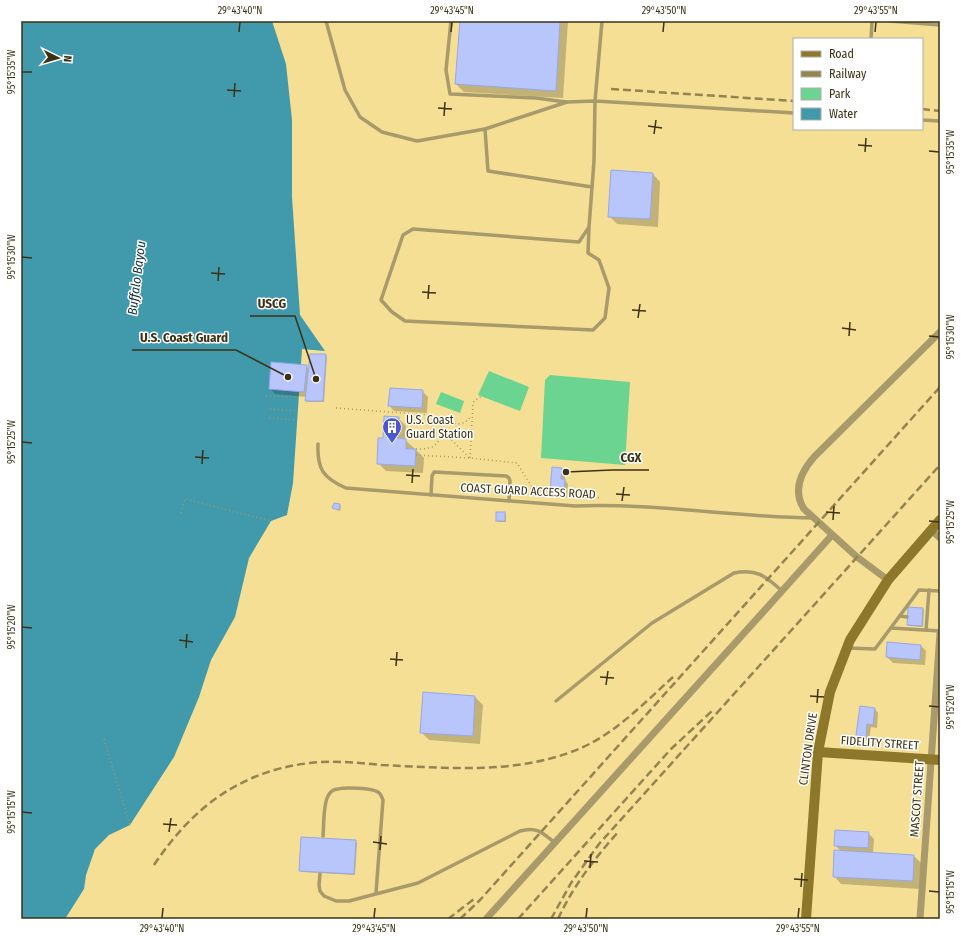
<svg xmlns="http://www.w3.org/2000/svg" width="961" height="940" font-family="'Fira Sans Condensed',sans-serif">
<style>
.green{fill:#6bd491}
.water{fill:#4199ac}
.shadow{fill:#0003}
.building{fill:#b8c6fc;stroke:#98a7e9}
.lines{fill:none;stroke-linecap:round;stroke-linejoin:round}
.path{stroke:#a7975f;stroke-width:1.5;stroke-dasharray:1 3;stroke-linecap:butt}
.service{stroke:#a89a6b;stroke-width:3.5}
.minor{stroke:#a89a6b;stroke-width:7}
.secondary{stroke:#8d772a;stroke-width:10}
.rail{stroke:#938451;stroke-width:2.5;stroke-dasharray:8 4;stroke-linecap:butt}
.ticks{fill:none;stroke:#3b3214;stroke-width:1.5}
.labels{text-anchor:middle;stroke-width:3;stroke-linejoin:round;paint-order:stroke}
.poi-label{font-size:12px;fill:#3b3214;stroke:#fff;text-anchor:start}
.street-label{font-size:12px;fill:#3b3214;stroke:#fff}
.water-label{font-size:13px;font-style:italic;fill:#142f35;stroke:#fff}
.leader{fill:none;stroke:#3b3214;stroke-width:1.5}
.callout-dot{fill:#3b3214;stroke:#fff;stroke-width:1.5}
.callout-label{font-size:13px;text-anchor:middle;font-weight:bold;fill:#3b3214;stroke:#fff;stroke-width:3;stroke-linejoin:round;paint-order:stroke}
.neatline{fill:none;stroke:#3b3214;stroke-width:1.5}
.ticks-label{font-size:10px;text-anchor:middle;fill:#3b3214}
</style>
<rect width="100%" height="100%" fill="#f4df94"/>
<!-- green -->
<g class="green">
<path d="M489,371L529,387L520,411L478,395Z"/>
<path d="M550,375L630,382L625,465L541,458L545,380Z"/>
<path d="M441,392L464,401L460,413L436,404Z"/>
</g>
<!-- water -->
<path class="water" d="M21,21H272L286,64L292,120V197L300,315L325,351L302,349L293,483L287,515L271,521L249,558L235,617L211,660L199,697L174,757L130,825L109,835L95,849L86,875L84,889L65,919H21Z"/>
<!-- shadow -->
<g class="shadow">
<path d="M461,21H568L563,98L464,92L456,84Z"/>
<path d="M653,174L660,182L658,227L617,224L609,216Z"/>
<path d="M326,355L327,357L324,402H308L306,400L307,397L275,394L270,388L306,366L309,369Z"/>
<path d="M422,391L428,397L427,413L394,411L389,405Z"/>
<path d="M398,418L406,426L405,440L414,448V450H416L424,458L423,473L386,471L378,463L384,440Z"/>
<path d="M562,468L565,472V480L568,484L567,496L554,495L551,491Z"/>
<path d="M340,505L341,507L340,511L333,508Z"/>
<path d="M505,513L506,515V522H498L497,520Z"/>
<path d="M923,609L924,610L923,627L909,626L908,625Z"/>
<path d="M920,645L926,651L925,665L893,663L887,657Z"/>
<path d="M475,697L483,705L480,744L429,740L421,732Z"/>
<path d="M875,709L878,713L877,728L871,727L869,740L861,739L857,735Z"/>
<path d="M868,833L874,839L873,854L914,856L922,864L920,889L841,884L834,876L842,852L835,845Z"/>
<path d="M355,841L357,843L355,875L302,872L300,870Z"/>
<path d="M939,886H940V898L938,896Z"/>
</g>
<!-- building -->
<g class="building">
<path d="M460,21H560L556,91L455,84Z"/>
<path d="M611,170L653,173L650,219L608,217Z"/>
<path d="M310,354H326L323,401H305Z"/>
<path d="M271,362L307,365L304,392L269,389Z"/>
<path d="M390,388L423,390L422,408L388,406Z"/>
<path d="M384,416L399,417L397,438L406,439V449H416L415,466L377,464L378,438H383Z"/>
<path d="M552,467L562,468L561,479H565L564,493L550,492Z"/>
<path d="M334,503L340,504L339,510L332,508Z"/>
<rect x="496" y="512" width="9" height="9"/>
<path d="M908,607L923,608L922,626L907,625Z"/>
<path d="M887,642L921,645L920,660L886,657Z"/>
<path d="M423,692L475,696L473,736L420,733Z"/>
<path d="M860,706L875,708L873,725L867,724L866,737L856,735Z"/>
<path d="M835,830L869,832L868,848L834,846Z"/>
<path d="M301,837L356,840L354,874L299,871Z"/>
<path d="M834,850L914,855L913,881L833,877Z"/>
</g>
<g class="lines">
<!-- path -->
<g class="path">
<path d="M266,396L299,397"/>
<path d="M336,408L431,415C441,420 438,425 444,432C453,441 461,450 470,458"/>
<path d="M270,409L298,411"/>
<path d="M269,418L297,420"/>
<path d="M439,422L441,421C453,423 463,428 471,416"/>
<path d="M416,449C425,449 435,449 439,440C441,436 441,434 443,431"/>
<path d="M416,455L470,458L517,463L537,495L602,498"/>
<path d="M470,458L473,404L474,401L482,396"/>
<path d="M181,513L185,499L271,521"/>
<path d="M104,739L130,825"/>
</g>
<!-- service -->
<g class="service">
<path d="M326,21L345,90L360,117L382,132L417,141L485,129L567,102L595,101L794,113"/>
<path d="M451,21L446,70L450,94L536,98L566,102"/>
<path d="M890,21L940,25"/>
<path d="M871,39L872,21"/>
<path d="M922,120L940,121"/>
<path d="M485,129L488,171L592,187"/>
<path d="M589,227L588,253L599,260L609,288L605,318L593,330L405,321L392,312L381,300L403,235L413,229L579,242L589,227L594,161L595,101L602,21"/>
<path d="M318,444C317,469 323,478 346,488L575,506C654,503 733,517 813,518"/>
<path d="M431,495L432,476L434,472L506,476L509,478L510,481L509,501"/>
<path d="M900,616L907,617"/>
<path d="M891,628L940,631"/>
<path d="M926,630L929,590"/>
<path d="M848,648L875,649L919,590L940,591"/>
<path d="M556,701L652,623L734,573C757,568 766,577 782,591"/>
<path d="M323,836C324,825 323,805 328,796C330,792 333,789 338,789C345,787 372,788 378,792C381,794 382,797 383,800L376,893"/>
<path d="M320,874L319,885L320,891L324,896L336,901H349L418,883L520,831C537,826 543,833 555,843"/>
</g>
<!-- minor -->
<g class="minor">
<path d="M931,530L940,538"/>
<path d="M888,580L857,557L804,509C792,490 801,472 814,457L940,332"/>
<path d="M486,919L782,591L832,535"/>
<path d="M920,919L940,633"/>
</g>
<!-- secondary -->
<g class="secondary">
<path d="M818,752L940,760"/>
<path d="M806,919L818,752L830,692L850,640L888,580L940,520"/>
</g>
<!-- rail -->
<g class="rail">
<path d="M611,89L794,101"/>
<path d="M922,109L940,111"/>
<path d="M154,865C192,808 240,771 310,763C334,760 358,763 382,765C445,768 512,774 571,752C611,738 642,705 673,677"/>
<path d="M448,919L474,899"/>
<path d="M460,919L480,900L940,387"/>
<path d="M518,919L671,749L713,710"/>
<path d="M551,919L571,883L599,844L940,465"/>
<path d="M558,919C573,886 595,858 619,831"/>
</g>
</g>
<!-- ticks -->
<path class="ticks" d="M239,32L240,22M451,32L452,22M663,32L664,22M875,32L876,22M22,72H32M227,90L241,91M234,97L235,83M438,108L452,109M444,116L445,102M648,126L662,128M654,134L656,120M858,145L872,146M929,151L939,152M865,152L866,138M22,257L32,258M211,273L225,274M218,281L219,267M422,292L436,293M428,299L429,285M632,310L646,311M638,318L640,304M842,328L856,330M849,336L850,322M929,336L939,337M22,442L32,443M195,457L209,458M202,464L203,450M406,475L420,476M412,483L413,469M616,494L630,495M622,501L624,487M826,512L840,513M833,520L834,506M929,521L939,522M22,627L32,628M179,640L193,642M186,648L187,634M390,659L403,660M396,666L397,652M600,677L614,678M606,685L608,671M810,696L824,697M817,703L818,689M929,706L939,707M22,812L32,813M163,824L177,825M169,832L171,818M373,842L387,844M380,850L381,836M584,861L598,862M590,868L591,854M794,879L808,880M801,887L802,873M929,891L939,892M162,918L163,908M374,918L375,908M586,918L587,908M798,918L799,908"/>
<!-- icons -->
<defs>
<symbol id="building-pin" viewBox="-11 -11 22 30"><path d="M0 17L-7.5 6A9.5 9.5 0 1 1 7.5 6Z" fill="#4b58cd" stroke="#fff"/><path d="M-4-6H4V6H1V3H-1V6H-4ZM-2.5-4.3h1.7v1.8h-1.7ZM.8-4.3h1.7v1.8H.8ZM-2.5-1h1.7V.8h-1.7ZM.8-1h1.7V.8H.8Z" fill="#fff"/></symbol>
</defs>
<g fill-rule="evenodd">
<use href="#building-pin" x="381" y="416" width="22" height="30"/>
</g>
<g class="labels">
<!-- poi labels -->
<g class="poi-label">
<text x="406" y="424">U.S. Coast<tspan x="406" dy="14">Guard Station</tspan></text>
</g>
<!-- street labels -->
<g class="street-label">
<text transform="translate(528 491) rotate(3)" y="4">COAST GUARD ACCESS ROAD</text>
<text transform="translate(880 743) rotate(4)" y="4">FIDELITY STREET</text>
<text transform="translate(808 749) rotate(-82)" y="4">CLINTON DRIVE</text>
<text transform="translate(917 799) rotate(-86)" y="4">MASCOT STREET</text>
</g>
<!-- water labels -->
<g class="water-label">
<text transform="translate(136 278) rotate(-83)" y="5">Buffalo Bayou</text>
</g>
</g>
<!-- callouts -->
<path class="leader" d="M316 379L295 316H250M288 377L236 350H132M566 472L612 470H649"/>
<g class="callout-dot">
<circle cx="316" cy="379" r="4"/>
<circle cx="288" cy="377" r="4"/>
<circle cx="566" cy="472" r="4"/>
</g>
<g class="callout-label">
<text x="272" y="308">USCG</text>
<text x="184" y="342">U.S. Coast Guard</text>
<text x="631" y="462">CGX</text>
</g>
<!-- border -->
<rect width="961" height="940" fill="none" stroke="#ffffff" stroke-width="44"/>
<!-- legend -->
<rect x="793" y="38" width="130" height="92" fill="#ffffff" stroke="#b1ada1"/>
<rect x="801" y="51" width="20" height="6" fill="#8d772a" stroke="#b1ada1"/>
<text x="829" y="58" font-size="12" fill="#3b3214">Road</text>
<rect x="801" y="71" width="20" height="6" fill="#938451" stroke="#b1ada1"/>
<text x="829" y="78" font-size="12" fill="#3b3214">Railway</text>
<rect x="801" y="88" width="20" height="12" fill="#6bd491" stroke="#b1ada1"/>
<text x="829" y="98" font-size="12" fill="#3b3214">Park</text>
<rect x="801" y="108" width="20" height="12" fill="#4199ac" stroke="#b1ada1"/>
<text x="829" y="118" font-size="12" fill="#3b3214">Water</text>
<!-- north arrow -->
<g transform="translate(58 58) rotate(95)" stroke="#ffffff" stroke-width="3" paint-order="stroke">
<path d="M0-3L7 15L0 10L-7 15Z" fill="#3b3214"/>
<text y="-6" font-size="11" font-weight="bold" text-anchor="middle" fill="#3b3214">N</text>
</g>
<rect x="22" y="22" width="917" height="896" class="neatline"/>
<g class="ticks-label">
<text x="240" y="14">29°43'40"N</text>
<text x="452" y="14">29°43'45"N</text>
<text x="664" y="14">29°43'50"N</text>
<text x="876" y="14">29°43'55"N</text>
<text transform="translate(11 72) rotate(-90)" y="4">95°15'35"W</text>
<text transform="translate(950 152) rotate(-90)" y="4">95°15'35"W</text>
<text transform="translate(11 257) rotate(-90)" y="4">95°15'30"W</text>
<text transform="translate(950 337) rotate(-90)" y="4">95°15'30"W</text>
<text transform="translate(11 442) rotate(-90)" y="4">95°15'25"W</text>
<text transform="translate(950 522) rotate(-90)" y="4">95°15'25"W</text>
<text transform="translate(11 627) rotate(-90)" y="4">95°15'20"W</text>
<text transform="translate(950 707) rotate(-90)" y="4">95°15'20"W</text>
<text transform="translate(11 812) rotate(-90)" y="4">95°15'15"W</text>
<text transform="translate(950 892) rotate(-90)" y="4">95°15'15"W</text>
<text x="162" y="932">29°43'40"N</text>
<text x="374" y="932">29°43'45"N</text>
<text x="586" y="932">29°43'50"N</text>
<text x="798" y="932">29°43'55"N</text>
</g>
</svg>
